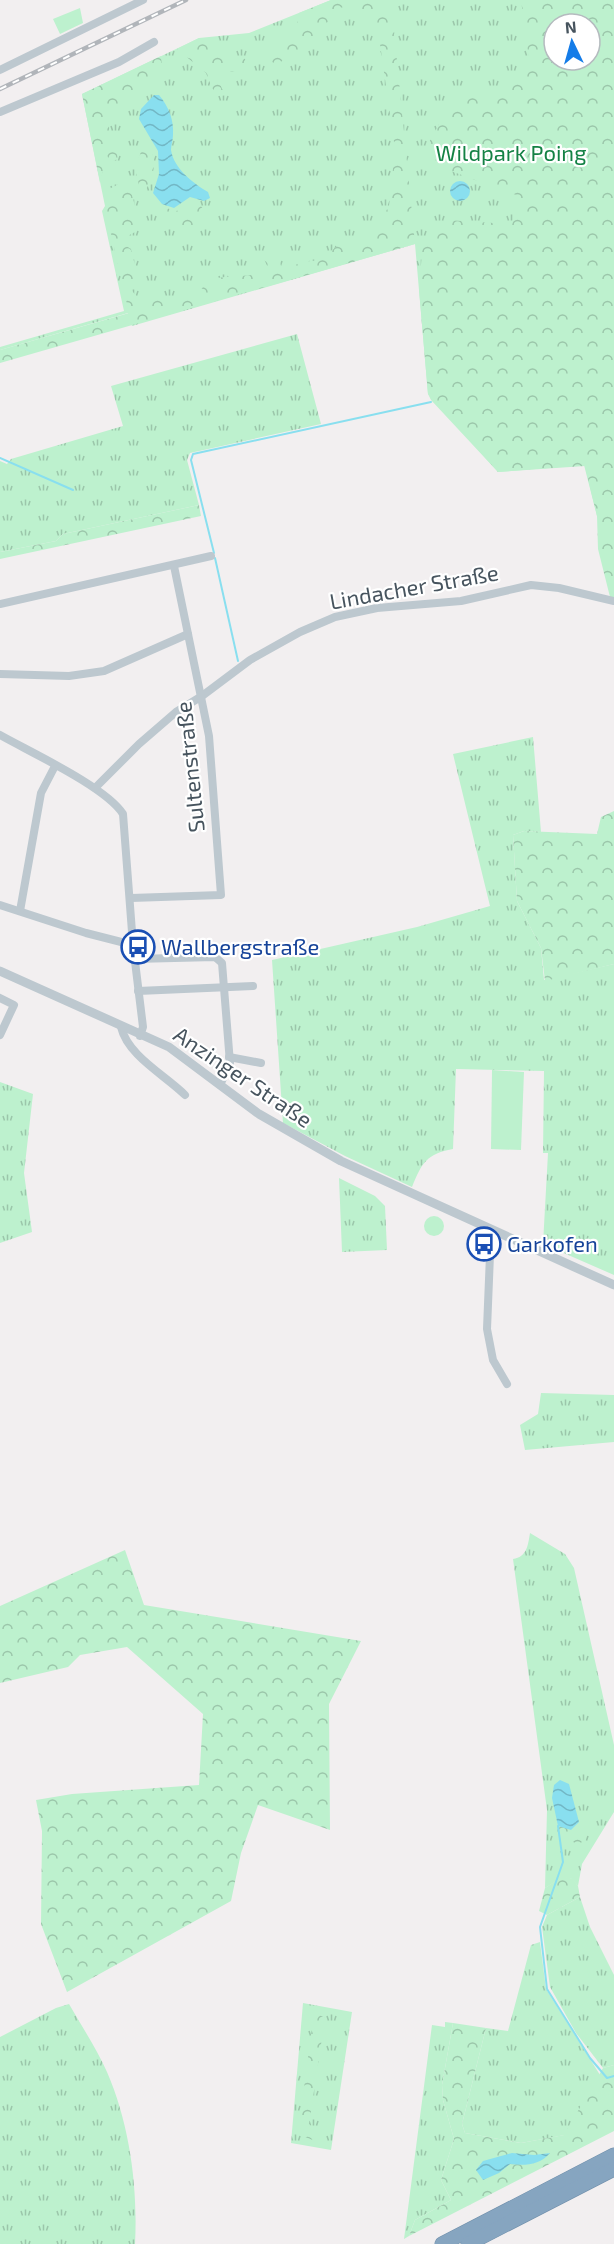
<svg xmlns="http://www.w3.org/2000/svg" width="614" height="2244" font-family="'Exo 2',sans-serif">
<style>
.grass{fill:url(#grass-tufts);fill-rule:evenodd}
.forest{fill:url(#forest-crowns);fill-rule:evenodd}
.garden{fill:#bdf1ce}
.water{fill:url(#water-waves)}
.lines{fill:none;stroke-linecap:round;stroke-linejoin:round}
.stream{stroke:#89dfef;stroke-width:2}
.motorway-casing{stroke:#7190ab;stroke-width:15}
.minor{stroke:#bdc8cf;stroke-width:8}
.tertiary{stroke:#bdc8cf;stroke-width:9}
.motorway{stroke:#86a5c0;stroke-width:14}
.rail-casing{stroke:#b1b5ba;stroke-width:4.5}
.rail{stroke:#fff;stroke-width:2;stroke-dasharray:7;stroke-linecap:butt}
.labels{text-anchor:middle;stroke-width:4.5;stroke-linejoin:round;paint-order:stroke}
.park-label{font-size:22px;fill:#148245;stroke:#fff}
.street-label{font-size:22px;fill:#47545e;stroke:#fff}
.transit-label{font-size:22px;fill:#164399;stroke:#fff;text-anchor:start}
</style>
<defs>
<pattern id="grass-tufts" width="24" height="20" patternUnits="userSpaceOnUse" patternTransform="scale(1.5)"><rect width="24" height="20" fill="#bdf1ce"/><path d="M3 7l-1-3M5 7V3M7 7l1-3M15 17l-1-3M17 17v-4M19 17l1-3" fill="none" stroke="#9bc6aa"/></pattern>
<pattern id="forest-crowns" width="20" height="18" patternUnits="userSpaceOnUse" patternTransform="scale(1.5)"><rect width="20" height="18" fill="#bdf1ce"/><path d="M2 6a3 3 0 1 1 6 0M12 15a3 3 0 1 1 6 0" fill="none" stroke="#9bc6aa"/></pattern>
<pattern id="water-waves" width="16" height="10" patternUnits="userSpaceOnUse" patternTransform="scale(1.5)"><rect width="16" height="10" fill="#89dfef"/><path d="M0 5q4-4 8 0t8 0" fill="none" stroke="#72b7c5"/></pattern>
</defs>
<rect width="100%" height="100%" fill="#f2eff0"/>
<!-- grass -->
<g class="grass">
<path d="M331,0H614V517L597,516L584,465L498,472L431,400L428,394L415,244L132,326L128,313L0,350V347L124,311L102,211L105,206L82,94L199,38L249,33ZM554,24H590V60H554Z"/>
<path d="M297,334L321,424L190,453L187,460L199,505L63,534L56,541L0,552V461L7,464L11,459L123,426L111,386Z"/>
<path d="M533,737L541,832L524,831L513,835L517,901L541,948L544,980L614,964V1275L543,1244L548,1153H543L544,1071L456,1069L453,1149C426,1154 422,1163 412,1187L345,1156L283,1123L272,960L417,927L490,906L453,754Z"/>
<path d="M0,1082L33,1094L24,1173L32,1232L0,1243Z"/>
<path d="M339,1178L375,1196L385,1206L387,1250L342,1252Z"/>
<path d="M541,1393L614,1395V1442L525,1450L520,1425L538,1414Z"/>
<path d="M530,1533L565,1554L574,1568L614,1745V1812L582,1864L578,1886L572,1879L563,1877L545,1888L547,1810L513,1559C527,1557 528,1545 530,1533Z"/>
<path d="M580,1897L590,1927L614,1975V2065L603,2068L576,2033L550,1987L542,1927L547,1915Z"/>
<path d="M540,1942L546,1989L600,2075L565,2135L521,2143L465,2133L462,2124L486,2028L508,2031L531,1945Z"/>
<path d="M303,2003L352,2012L331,2150L291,2143Z"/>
<path d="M69,2004C82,2027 97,2049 107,2072C130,2125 138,2188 135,2244H0V2037L56,2008Z"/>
<path d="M445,2022L453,2023L442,2085L443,2100L454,2139L441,2180L451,2200L415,2220L409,2236L404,2239L432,2025L445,2027Z"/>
</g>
<!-- forest -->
<g class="forest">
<path d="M331,0H391L415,244L0,363V350L129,313L105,207L111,188L119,184L129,188C136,203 137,216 135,232L124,238L123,244L131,249C133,262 139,272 140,284L129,287L137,297L159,298L198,295C212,266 243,283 269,270L264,259L270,256L279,257L282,271L302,262L320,260L341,243L371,237L389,206L395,149L377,23L356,18L342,7L301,50L277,64L267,60V53L285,43L298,21L299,13Z"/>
<path d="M521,0H614V445L606,448L614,456V601L610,597L598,549L597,516L585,466L498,472L428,394L419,289L423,240L446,220L512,224L519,196L440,167L427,146L450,104L467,87L496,96L514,81L529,60ZM554,24H590V60H554Z"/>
<path d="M199,38L223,56L244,57L248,66L242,70L222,73L218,78L222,89L229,95L220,96L212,88L206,73L177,49Z"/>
<path d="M161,56L162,68L126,106L115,111L108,118C108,133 116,145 118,159L110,162L106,153L98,146L103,171L100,183L82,94Z"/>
<path d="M144,143C160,154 154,177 145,191L140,189L135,169Z"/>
<path d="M200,205L204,210L202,220L185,233L175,230L156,212L160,206L176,211Z"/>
<path d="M199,505L201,516L0,559V552L56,541L63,534Z"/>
<path d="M614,811V964L545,981L541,948L517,901L513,835L524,831L597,834L601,817Z"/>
<path d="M125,1550L144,1605L361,1641L329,1704L330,1830L258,1805L241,1853L231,1901L67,1992L41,1924L42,1831L36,1800L72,1794L199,1785L203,1714L127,1647L80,1655L68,1667L0,1683V1606Z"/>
<path d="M579,1822L585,1829V1841L577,1844L554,1832L558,1826L571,1829Z"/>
<path d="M563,1876L573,1879L578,1886L580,1897L547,1915L539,1911L545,1888Z"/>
<path d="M314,2012L325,2018L309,2124L318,2133L315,2141L298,2134Z"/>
<path d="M453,2023L486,2028L462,2124L465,2133L521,2143L564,2135L603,2068L614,2065V2131L409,2236L415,2220L451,2200L441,2180L454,2139L443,2100L442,2085Z"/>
</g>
<!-- garden -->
<g class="garden">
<path d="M80,8L83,23L60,34L53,19Z"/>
<path d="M492,1070L524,1072L521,1150L491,1149Z"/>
<circle cx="434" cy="1226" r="10"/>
</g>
<!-- water -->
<g class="water">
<path d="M154,95H159C169,107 174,120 173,135C173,140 171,145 171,150C174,169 193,183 208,192L210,198L204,201L190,197L174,208L162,204L153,193L159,174L158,151L139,119L141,109Z"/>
<circle cx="460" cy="191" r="10"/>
<path d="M560,1780L569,1784L579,1822L571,1830L558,1826L552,1798L554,1785Z"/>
<path d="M512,2153L534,2155L550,2153C540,2165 525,2166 510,2164L499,2173L483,2180L476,2170L483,2161Z"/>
</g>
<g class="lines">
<!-- stream -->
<g class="stream">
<path d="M0,458L73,490"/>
<path d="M214,553L191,460L193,454L431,402"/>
<path d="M215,558L238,661"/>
<path d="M558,1826L563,1862L540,1927L547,1989L590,2058L607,2078L614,2076"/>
</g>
<defs>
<g id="motorway">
<path d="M442,2244L614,2155"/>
<path d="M468,2244L614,2169"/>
</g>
</defs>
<!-- motorway casing -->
<use href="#motorway" class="motorway-casing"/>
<!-- minor -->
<g class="minor">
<path d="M0,70L143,0"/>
<path d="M0,112L119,62L154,42"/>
<path d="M0,604L211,556"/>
<path d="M0,674L69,676L104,671L188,634"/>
<path d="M0,735C30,752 106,787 123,814L133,945L143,1027L140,1036"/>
<path d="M95,788L139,744L176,712L202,696L250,660L300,632L335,617L377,608L461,601L531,585L559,588L614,601"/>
<path d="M131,898L221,895L209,736L174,566"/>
<path d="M0,905L86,933L133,945"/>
<path d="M20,911L41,793L55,766"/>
<path d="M134,959L215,957L222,963L230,1063L220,1085"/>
<path d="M138,991L253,986"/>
<path d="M0,998L14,1005L0,1035"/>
<path d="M121,1027C128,1056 165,1075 185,1095"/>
<path d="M229,1057L261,1063"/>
<path d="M491,1230L487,1329L493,1360L507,1384"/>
</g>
<!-- tertiary -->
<path class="tertiary" d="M0,971L169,1047L259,1114L341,1161L614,1285"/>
<!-- motorway -->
<use href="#motorway" class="motorway"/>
<defs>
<path id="rail" d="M0,89L186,0"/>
</defs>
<!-- rail casing -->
<use href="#rail" class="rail-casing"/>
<!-- rail -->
<use href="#rail" class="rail"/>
</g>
<!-- icons -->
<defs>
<symbol id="bus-ring" viewBox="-11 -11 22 22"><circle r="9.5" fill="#fff" stroke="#1a4fb4" stroke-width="1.5"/><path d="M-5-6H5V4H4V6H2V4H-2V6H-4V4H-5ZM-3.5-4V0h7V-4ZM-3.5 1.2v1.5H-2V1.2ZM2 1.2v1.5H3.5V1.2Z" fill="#1a4fb4"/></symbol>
</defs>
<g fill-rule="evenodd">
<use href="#bus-ring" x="119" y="928" width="38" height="38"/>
<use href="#bus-ring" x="465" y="1225" width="38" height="38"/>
</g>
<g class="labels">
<!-- park labels -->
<g class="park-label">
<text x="511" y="161">Wildpark Poing</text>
</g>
<!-- street labels -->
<g class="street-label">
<text transform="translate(414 587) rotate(-10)" y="8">Lindacher Straße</text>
<text transform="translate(190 767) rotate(-96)" y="8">Sultenstraße</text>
<text transform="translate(243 1077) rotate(34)" y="8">Anzinger Straße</text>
</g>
<!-- transit labels -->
<g class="transit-label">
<text x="161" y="955">Wallbergstraße</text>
<text x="507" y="1252">Garkofen</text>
</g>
</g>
<!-- north arrow -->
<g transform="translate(572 42) rotate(355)"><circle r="28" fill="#ffffff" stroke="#b5bbbf" stroke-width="1.5"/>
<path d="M0-4.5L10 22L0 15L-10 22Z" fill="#147ce8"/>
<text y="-9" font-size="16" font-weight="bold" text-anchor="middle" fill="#47545e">N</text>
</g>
</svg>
